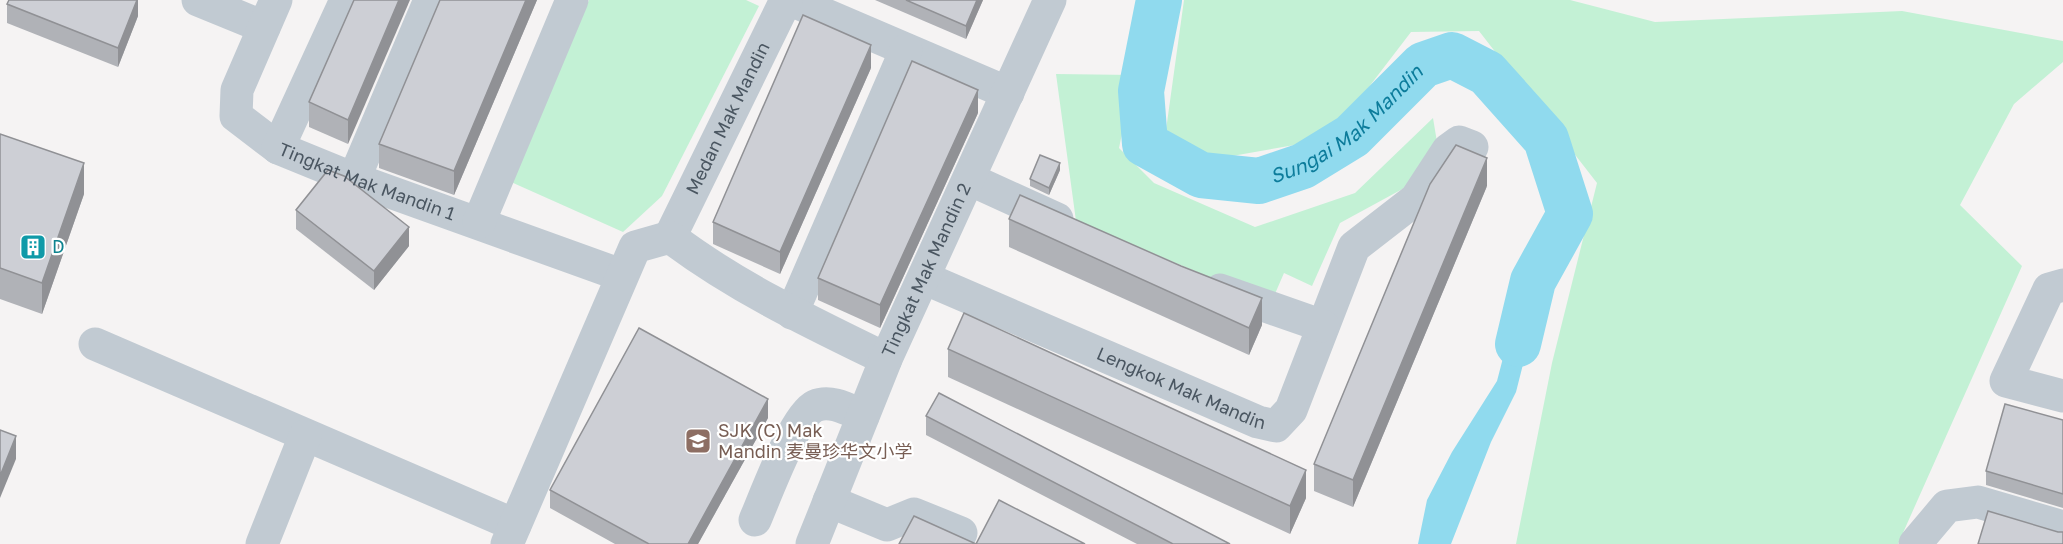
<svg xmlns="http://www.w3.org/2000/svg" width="2063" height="544" font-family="'Golos Text','Noto Sans SC',sans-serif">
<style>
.green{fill:#c3f1d5}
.water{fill:#90daee}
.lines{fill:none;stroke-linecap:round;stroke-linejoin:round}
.river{stroke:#90daee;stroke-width:46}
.minor{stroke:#c1cad2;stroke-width:33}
.wall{fill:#b0b2b7}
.shaded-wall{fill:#909195}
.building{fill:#cdcfd5;stroke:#909195;stroke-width:1.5}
.labels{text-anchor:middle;stroke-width:4.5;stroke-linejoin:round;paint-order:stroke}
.street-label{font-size:18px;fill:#4a5661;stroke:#fff}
.culture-label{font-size:18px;fill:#0d838f;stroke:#fff;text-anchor:start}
.education-label{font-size:18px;fill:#785e54;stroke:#fff;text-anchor:start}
.water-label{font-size:20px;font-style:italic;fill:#0c7c9b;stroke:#fff}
</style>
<rect width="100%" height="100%" fill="#f5f3f3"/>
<!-- green -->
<g class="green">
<path d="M589,0H746L759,6L662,196L623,232L511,182Z"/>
<path d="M1184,0H1570L1655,22L1902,11L2063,41V62L2014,104L1960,205L2022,266L1898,544H1516L1552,363L1597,183L1479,31L1411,32L1329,139L1215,159L1166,130Z"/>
<path d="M1056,74L1134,75L1119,148L1154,183L1255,227L1355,193L1433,118L1437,142L1419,180L1340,223L1312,286L1284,273L1271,303L1076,221Z"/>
</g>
<!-- water -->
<path class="water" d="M1533,281L1536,313L1516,392L1491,442L1451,544H1418L1427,500L1452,452L1497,381L1516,308Z"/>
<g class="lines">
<!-- river -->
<path class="river" id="s1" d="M1159,0L1141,91L1145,144L1201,175L1259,181L1303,166L1352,136L1423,65L1452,55L1487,73L1546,139L1570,214L1533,281L1518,344"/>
<!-- minor -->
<g class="minor">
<path d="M198,0L264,27"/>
<path id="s2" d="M276,0L237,90L236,116L278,148L354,179L621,275"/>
<path d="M791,0L1008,93"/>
<path d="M278,148L346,0"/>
<path d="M354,179L430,0"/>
<path d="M969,179L1057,219"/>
<path d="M479,222L572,0"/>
<path id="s3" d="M670,237L786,0"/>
<path id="s4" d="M924,278L1258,422L1276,426L1291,410L1354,247L1416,199L1448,150L1459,142L1472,147"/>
<path d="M2063,285L2049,289L2006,381L2063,396"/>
<path d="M1220,290L1323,326"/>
<path d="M792,313L906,50"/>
<path d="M95,344L515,525"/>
<path d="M829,501L887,525L914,514L961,533"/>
<path d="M755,520C765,497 795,415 815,406C831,399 849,410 863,416"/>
<path d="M262,544L305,436"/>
<path d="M507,544L635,247L670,237C736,287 812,323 886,359"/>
<path id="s5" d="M812,544L886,359L1050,0"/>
<path d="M1915,544L1947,506L1978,502L2063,527"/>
</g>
</g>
<!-- wall -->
<g class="wall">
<path d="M138,0V16L118,67L7,23V4Z"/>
<path d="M354,0L348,144L309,127V102Z"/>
<path d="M440,0H537L454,195L379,168V144Z"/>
<path d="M875,0H983L966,39Z"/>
<path d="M871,68L780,274L713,244V222Z"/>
<path d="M978,113L880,328L818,300V278Z"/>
<path d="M0,134L84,194L42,314L0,299Z"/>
<path d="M1060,170L1049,195L1030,186V179Z"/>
<path d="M1487,186L1353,507L1314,491V464Z"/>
<path d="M296,210L409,246L374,290L296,229Z"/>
<path d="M1009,219L1262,325L1249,355L1009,247Z"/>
<path d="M948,349L1306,498L1290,534L948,377Z"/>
<path d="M926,416L1230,544H1137L926,435Z"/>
<path d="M768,418L698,544H615L550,508V490Z"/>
<path d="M2063,420V508L1986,485V471Z"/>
</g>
<!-- shaded-wall -->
<g class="shaded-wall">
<path d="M137,0H138V16L118,67V48Z"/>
<path d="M399,0H410L348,144V120Z"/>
<path d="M526,0H537L454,195V171Z"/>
<path d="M977,0H983L966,39V26Z"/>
<path d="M871,45V68L780,274V252Z"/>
<path d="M978,90V113L880,328V305Z"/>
<path d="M1487,158V186L1353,507V480Z"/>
<path d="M84,163V194L42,314V283Z"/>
<path d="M1060,163V170L1049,195V188Z"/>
<path d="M409,227V246L374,290V271Z"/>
<path d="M1262,298V325L1249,355V328Z"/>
<path d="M768,399V418L698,544H688Z"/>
<path d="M16,436V459L0,498V476Z"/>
<path d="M1306,470V498L1290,534V506Z"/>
</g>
<!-- building -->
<g class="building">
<path d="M9,0H137L118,48L7,4Z"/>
<path d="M354,0H399L348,120L309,102Z"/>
<path d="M440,0H526L454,171L379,144Z"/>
<path d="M906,0H977L966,26Z"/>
<path d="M803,15L871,45L780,252L713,222Z"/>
<path d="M912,61L978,90L880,305L818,278Z"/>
<path d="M0,134L84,163L42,283L0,268Z"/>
<path d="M1456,145L1487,158L1353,480L1314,464L1430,184Z"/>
<path d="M1040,155L1060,163L1049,188L1030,179Z"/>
<path d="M328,170L344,176L409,227L374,271L296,210Z"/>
<path d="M1020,195L1181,266L1262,298L1249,328L1009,219Z"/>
<path d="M964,313L1306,470L1290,506L948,349Z"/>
<path d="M639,328L768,399L688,544H649L550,490Z"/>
<path d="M939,393L1230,544H1173L926,416Z"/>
<path d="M2005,404L2063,420V494L1986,471Z"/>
<path d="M0,430L16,436L0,476Z"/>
<path d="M999,500L1085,544H976Z"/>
<path d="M1988,511L2058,532H2063V544H1978Z"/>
<path d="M914,516L976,544H899Z"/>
</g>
<!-- icons -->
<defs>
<symbol id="building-square" viewBox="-11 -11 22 22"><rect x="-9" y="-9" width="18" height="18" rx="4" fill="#0f9aa8" stroke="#fff"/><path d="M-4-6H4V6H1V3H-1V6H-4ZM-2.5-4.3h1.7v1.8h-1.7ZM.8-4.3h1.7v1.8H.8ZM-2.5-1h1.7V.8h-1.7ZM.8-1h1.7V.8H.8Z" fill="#fff"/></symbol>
<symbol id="school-square" viewBox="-11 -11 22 22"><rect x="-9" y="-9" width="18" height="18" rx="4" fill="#8d6e63" stroke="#fff"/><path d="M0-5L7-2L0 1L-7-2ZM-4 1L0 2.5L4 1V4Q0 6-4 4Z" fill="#fff"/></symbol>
</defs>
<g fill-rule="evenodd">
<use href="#building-square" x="18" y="232" width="30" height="30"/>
<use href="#school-square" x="683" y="426" width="30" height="30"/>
</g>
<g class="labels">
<!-- street labels -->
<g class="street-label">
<text dy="6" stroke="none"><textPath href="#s3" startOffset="132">Medan Mak Mandin</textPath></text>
<text dy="6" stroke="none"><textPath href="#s2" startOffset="272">Tingkat Mak Mandin 1</textPath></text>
<text dy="6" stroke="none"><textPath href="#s5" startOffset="297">Tingkat Mak Mandin 2</textPath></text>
<text dy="6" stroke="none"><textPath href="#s4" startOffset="280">Lengkok Mak Mandin</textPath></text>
</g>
<!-- culture labels -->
<g class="culture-label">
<text x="52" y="253">D</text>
</g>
<!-- education labels -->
<g class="education-label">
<text x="718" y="437">SJK (C) Mak<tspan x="718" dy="21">Mandin 麦曼珍华文小学</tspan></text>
</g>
<!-- water labels -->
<g class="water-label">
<text dy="7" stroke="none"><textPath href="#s1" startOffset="374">Sungai Mak Mandin</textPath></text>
</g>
</g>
</svg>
